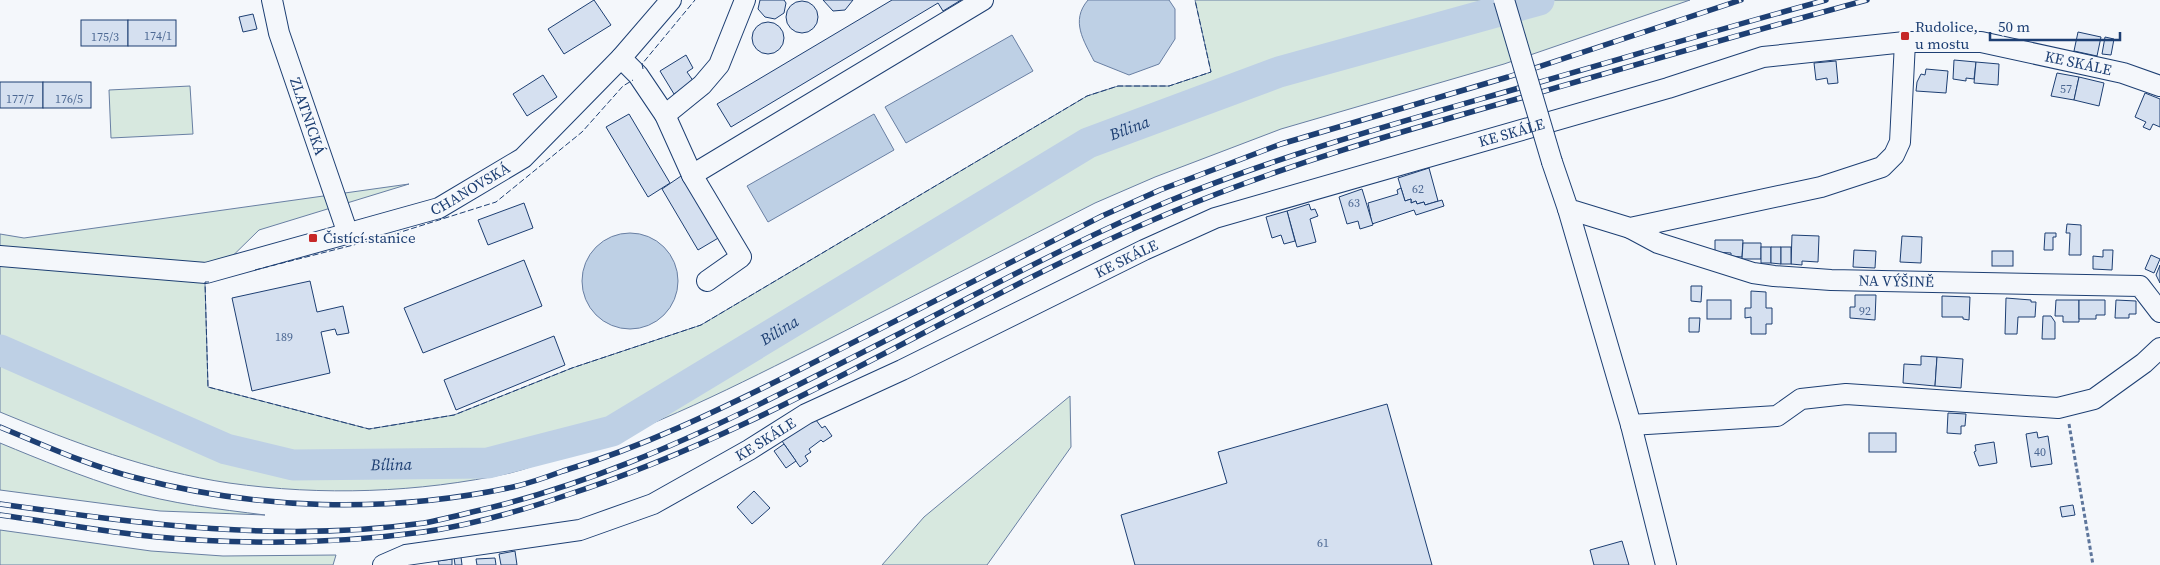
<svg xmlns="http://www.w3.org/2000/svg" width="2160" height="565" font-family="'Source Serif 4',serif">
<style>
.green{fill:#d7e8df;stroke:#687fa3}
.water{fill:#bed0e5;stroke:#687fa3}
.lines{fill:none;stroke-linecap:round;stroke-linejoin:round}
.river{stroke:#bed0e5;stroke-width:31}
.building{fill:#d5e0f0;stroke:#1d3f73}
.minor-casing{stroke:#1d3f73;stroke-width:22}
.path{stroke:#5e769c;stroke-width:3;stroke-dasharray:4 2.5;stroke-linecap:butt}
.minor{stroke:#f4f7fb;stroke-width:20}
.rail-casing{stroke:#1d3f73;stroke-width:5.5}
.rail{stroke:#f4f7fb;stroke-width:4;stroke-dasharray:11;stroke-linecap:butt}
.minor-bridge-casing{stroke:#1d3f73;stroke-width:22;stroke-linecap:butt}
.minor-bridge{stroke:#f4f7fb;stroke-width:20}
.fence{stroke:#1d3f73;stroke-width:1;stroke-dasharray:6 2.5;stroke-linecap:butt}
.poi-dot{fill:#c62828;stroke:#f4f7fb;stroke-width:2}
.labels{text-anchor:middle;stroke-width:4;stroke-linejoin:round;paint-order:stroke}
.number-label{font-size:12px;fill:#4b6792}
.poi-label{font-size:15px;fill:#1d3f73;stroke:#f4f7fb;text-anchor:start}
.street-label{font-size:15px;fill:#1d3f73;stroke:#f4f7fb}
.water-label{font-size:16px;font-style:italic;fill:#1d3f73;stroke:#f4f7fb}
</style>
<rect width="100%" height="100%" fill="#f4f7fb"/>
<!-- green -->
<g class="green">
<path d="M1195,0H1690L1504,64L1281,129L1155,177L1095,203C1005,249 914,296 823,342C737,385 652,429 560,457C543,462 527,469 510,473C418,493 322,496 229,483C149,471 75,443 0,412V234L24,238L409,184L259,230L205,283L208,387L369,429L454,415L572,368L701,325L1087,96L1118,86H1169L1211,72Z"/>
<path d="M190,86L193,134L111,138L109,90Z"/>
<path d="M1070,396L1071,447L987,565H882L924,517Z"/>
<path d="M0,443C41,460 83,477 125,490C171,504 218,509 265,515L160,511L0,490Z"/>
<path d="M0,530L151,551L223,556L336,555L333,565H0Z"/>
</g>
<!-- water -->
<g class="water">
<path d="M1088,0H1169L1175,9V39L1159,64L1129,75L1094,61C1084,41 1070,21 1088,0Z"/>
<path d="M1012,35L1033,71L906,143L885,107Z"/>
<path d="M874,114L894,150L768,222L747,186Z"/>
<circle cx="630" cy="281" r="48"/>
</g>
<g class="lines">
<!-- river -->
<path class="river" id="s1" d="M0,350L226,449L293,465L488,463L612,431L1088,143L1279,72L1539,0"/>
</g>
<!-- building -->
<g class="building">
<path d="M594,0L611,25L564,54L548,29Z"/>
<path d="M760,0H784L786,3L784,13L775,19L765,17L758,9Z"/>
<path d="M823,0H853L845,10L833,11Z"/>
<path d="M892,0H961L943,11L938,3L731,127L717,104Z"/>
<circle cx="802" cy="17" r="16"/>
<path d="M253,14L257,29L243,32L239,17Z"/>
<rect x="81" y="20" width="47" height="26"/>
<rect x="128" y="20" width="48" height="26"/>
<circle cx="768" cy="38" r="16"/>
<path d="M2078,32L2101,37L2097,56L2074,51Z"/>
<path d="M2105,37L2114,39L2111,55L2102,54Z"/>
<path d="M686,55L693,68L687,72L694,82L674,94L660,71Z"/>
<path d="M1954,60L1976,62L1974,79L1966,78V81L1953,79Z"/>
<path d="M1836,61L1838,83L1828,84L1827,78L1816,80L1814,63Z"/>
<path d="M1976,62L1999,64L1998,85L1974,83Z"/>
<path d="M1926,69L1948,71L1946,93L1916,91L1917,82L1921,74L1925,75Z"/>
<path d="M2057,73L2079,77L2074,100L2051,96Z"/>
<path d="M543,75L557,97L527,116L513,94Z"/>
<path d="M2079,77L2104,83L2099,106L2074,100Z"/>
<rect x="0" y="82" width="43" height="26"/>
<rect x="43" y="82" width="48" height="26"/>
<path d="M2145,93L2160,99V127L2153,124L2150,130L2143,127L2146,122L2135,117Z"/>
<path d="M629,114L670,183L648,197L606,127Z"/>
<path d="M1429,168L1438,201L1425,205L1424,202L1417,204L1416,201L1411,203V199L1405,201L1398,178Z"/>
<path d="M684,174L720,237L698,250L662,189Z"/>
<path d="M1401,188L1405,201L1411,199V203L1416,201L1417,204L1424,202L1425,205L1442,200L1444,206L1416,215L1414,210L1372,224L1368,203L1398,194L1397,190Z"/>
<path d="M1362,189L1373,225L1360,229L1358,221L1347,224L1339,197Z"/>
<path d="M524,203L533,228L488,245L478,220Z"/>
<path d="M1309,204L1311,210L1315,209L1318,216L1310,219L1316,242L1297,247L1287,211Z"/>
<path d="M1287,211L1295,241L1284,244L1281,235L1272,238L1266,217Z"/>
<path d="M2067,224L2081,225V255H2069L2070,233H2066Z"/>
<path d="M2045,233H2056V237H2053V250H2044Z"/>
<path d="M1792,235L1819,236L1818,262L1802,261V265L1791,264Z"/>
<path d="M1902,236L1922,237L1921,263L1900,262Z"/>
<path d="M1715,240H1743L1742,257L1731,256V253L1715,252Z"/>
<path d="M1743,243H1761V259H1742Z"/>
<rect x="1761" y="247" width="10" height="16"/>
<path d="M1771,247H1781V264L1771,263Z"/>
<rect x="1781" y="247" width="10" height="17"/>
<path d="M1854,250L1876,251L1875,268L1853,267Z"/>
<path d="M2103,250H2113L2112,270L2093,269V256L2103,257Z"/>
<rect x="1992" y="251" width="21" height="15"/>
<path d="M2151,255L2160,259L2154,273L2145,269Z"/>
<path d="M524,260L542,306L423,353L404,308Z"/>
<path d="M2160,265V283L2156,275Z"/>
<path d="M310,281L317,312L343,306L349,333L337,335L335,329L321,332L330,373L252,391L232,298Z"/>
<path d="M1691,286H1702L1701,302L1691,301Z"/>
<path d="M1751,291L1766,292V308H1772V324H1766V334H1751V317L1745,318V308H1751Z"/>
<path d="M1855,295H1876L1875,320L1850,318V307H1855Z"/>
<path d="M1942,296L1970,297L1969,320L1963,319V317H1942Z"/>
<path d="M2006,298L2031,300V302H2036L2035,317H2018L2017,334H2005Z"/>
<rect x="1707" y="300" width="24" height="19"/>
<path d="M2056,300H2079V322H2063V316H2055Z"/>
<path d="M2079,300H2105V315H2096V319H2079Z"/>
<path d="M2116,300L2136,301V314H2129V318H2115Z"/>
<path d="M2043,316H2051L2055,322V339H2042Z"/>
<path d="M1689,318H1700L1699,332H1689Z"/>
<path d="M554,336L565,365L456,410L444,380Z"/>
<path d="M1921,356L1937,357L1935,386L1903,383L1904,364L1921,365Z"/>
<path d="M1937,357L1963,359L1961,388L1935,386Z"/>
<path d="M1387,404L1432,565H1135L1121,515L1227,483L1218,452Z"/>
<path d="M1948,413L1966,414L1965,426H1961V434L1947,433Z"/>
<path d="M813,416L822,428L825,426L832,436L823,442L821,440L809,449L811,452L805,456L808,461L800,467L782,441Z"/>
<path d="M2037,432L2038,438L2048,436L2052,464L2031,467L2026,434Z"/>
<rect x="1869" y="433" width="27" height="19"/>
<path d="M1994,442L1997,463L1979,466L1974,452L1976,451L1975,445Z"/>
<path d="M784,444L796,461L786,468L774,451Z"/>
<path d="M754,491L770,508L752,524L737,507Z"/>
<path d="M2073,505L2075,515L2062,517L2060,507Z"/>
<path d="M1622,541L1629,565H1594L1590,550Z"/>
<path d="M453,549H460L462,565H455Z"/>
<path d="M515,551L517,565H501L499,554Z"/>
<path d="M495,558L496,565H477L476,559Z"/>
<path d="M452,559V565H439L438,561Z"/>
</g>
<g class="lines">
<defs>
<g id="minor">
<path id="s2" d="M272,0L279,33L348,234"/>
<path d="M621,58L638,75L665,115L692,175L741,257L707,281"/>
<path d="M665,115L702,85L719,65L745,0"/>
<path id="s3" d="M1552,162L1568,209L1630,228L1821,187L1882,167L1894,155L1900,142L1905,42H1981L2123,73L2160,86"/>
<path d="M692,175L983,0"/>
<path d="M1568,209L1631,425L1777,416L1801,399L1846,394L2058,408L2094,399L2144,363L2160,348"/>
<path id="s4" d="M1630,228L1658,243L1753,273L1774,276L1831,280L2140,286L2160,312"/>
<path id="s5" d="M0,256L206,273L439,208L523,158L621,58L671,0"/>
<path d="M1631,425L1666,565"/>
<path id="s6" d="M383,565L406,555L580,530L653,504L749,450L806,414L902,370L1144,250L1215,218L1668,88L1763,57L1905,42"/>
</g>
</defs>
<!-- minor casing -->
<use href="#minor" class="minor-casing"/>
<!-- path -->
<path class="path" d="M2069,424L2093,565"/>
<!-- minor -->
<use href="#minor" class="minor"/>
<defs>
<g id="rail">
<path d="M0,427C43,445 87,465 133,477C257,510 387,514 513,487C530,483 547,477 563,471C643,447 717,411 791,374C895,322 998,268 1102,216L1160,190L1281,144L1508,77L1741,0"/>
<path d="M0,504C141,524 282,543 424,523C440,520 456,516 472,512C579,488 680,444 778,395C842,363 905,331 968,298C1034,264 1100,230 1169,201C1283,154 1401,122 1519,88C1621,59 1723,28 1826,0"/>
<path d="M0,515C52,522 104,532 157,537C246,545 335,544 423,532C472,525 520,511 567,495C778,427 963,300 1167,214C1282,165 1403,131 1524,97C1638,64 1752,31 1867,0"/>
</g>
</defs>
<!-- rail casing -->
<use href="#rail" class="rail-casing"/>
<!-- rail -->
<use href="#rail" class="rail"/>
<defs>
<path id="minor-bridge" d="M1504,0L1552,162"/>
</defs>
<!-- minor-bridge casing -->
<use href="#minor-bridge" class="minor-bridge-casing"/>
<!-- minor-bridge -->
<use href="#minor-bridge" class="minor-bridge"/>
<!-- fence -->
<g class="fence">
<path d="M643,69L642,64L695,0"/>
<path d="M255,270L385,237L496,202L582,132L623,86L633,80"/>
<path d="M209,282H205L208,387L369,429L454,415L572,368L701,325L1087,96L1118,86H1169L1211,72L1195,0"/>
</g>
</g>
<!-- markers -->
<g class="poi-dot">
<rect x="1900" y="31" width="10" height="10" rx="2.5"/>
<rect x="308" y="233" width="10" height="10" rx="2.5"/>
</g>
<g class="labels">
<!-- number labels -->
<g class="number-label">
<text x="158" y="40">174/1</text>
<text x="105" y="41">175/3</text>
<text x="2066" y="93">57</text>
<text x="20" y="103">177/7</text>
<text x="69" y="103">176/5</text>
<text x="1418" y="193">62</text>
<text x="1354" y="207">63</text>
<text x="1865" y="315">92</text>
<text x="284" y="341">189</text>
<text x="2040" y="456">40</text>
<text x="1323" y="547">61</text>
</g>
<!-- poi labels -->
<g class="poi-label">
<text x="1915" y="32">Rudolice,<tspan x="1915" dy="17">u mostu</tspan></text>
<text x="323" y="243">Čistící stanice</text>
</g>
<!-- street labels -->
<g class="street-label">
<text dy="5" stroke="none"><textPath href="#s3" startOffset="681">KE SKÁLE</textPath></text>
<text dy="5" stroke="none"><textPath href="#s2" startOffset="122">ZLATNICKÁ</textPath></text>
<text dy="5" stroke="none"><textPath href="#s6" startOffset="1218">KE SKÁLE</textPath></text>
<text dy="5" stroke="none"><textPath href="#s5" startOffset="485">CHANOVSKÁ</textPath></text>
<text dy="5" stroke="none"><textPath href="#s6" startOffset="812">KE SKÁLE</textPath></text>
<text dy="5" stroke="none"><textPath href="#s4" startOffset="275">NA VÝŠINĚ</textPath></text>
<text dy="5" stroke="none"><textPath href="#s6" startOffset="408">KE SKÁLE</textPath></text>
</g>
<!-- water labels -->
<g class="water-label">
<text dy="6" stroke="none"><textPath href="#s1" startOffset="1239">Bílina</textPath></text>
<text dy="6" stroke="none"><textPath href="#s1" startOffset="834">Bílina</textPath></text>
<text dy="6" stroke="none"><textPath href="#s1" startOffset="414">Bílina</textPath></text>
</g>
</g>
<!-- scale -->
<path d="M1990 32v8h130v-8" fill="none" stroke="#1d3f73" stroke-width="2.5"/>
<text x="1998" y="32" font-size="15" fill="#1d3f73" stroke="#f4f7fb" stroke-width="4" paint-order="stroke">50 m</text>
</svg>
